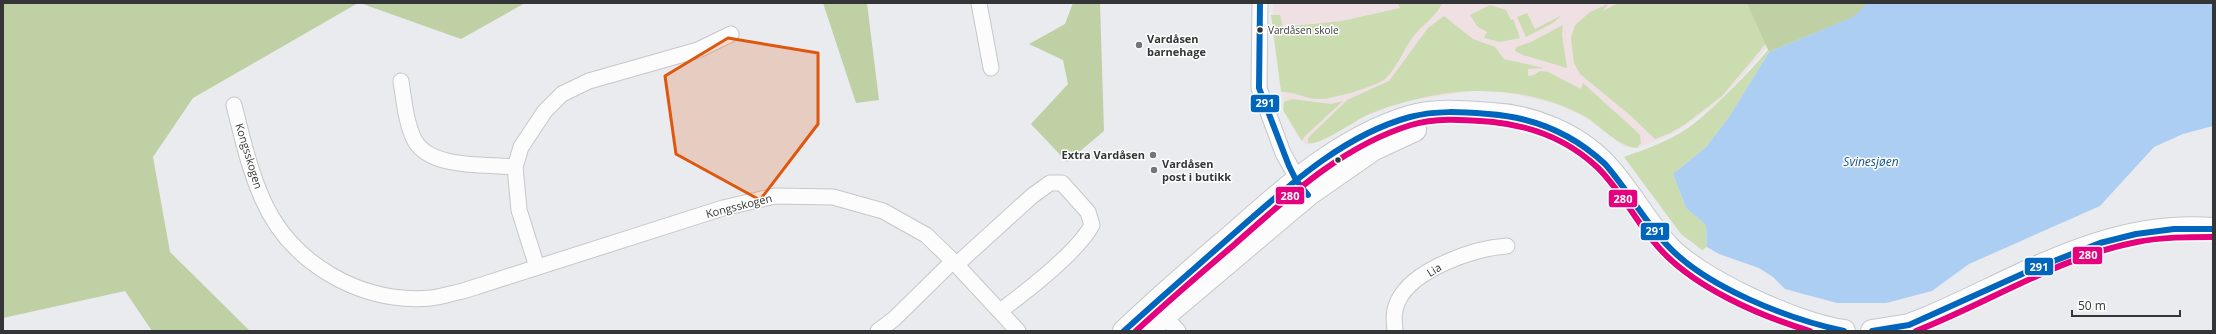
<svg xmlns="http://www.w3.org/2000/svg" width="2216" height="334" font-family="'Open Sans',sans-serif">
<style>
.education{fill:#efe1e3}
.green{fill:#cadcb0}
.forest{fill:#bfd0a5}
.water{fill:#accef3}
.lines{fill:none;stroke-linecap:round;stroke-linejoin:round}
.minor-casing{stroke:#c6c7c9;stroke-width:17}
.secondary-casing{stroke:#c6c7c9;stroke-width:24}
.minor{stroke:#fcfcfc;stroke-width:15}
.secondary{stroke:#fcfcfc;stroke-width:22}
.bus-1-casing{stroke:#fff;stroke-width:9}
.bus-2-casing{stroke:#fff;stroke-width:9}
.bus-1{stroke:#0065bd;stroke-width:6}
.bus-2{stroke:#e5007d;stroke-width:6}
.marked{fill:#df570e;fill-opacity:0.2;stroke:#df570e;stroke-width:3;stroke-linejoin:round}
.bus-dot{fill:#343536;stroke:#fff;stroke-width:1.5}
.poi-dot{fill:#737576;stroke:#fff;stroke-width:1.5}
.labels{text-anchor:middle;stroke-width:3;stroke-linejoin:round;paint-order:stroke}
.bus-label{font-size:10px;fill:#343536;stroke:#fff;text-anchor:start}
.poi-label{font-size:11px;font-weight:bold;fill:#343536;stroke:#fff;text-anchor:start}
.street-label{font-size:11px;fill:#343536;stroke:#fff}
.water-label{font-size:12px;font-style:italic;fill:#13538d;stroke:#fff}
.line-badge{stroke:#fff;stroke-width:1.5}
.badge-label{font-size:11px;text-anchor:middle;font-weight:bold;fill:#fff}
</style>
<rect width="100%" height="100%" fill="#e9ebee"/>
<!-- education -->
<path class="education" d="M1273,3H1779L1776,37L1721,100L1675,133L1637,148L1625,147L1585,117L1555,104L1509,93L1473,91L1407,101L1366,116L1319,141L1307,145L1300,140L1283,110L1282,82L1272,29Z"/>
<!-- green -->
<g class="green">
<path d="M1398,3H1442C1437,16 1421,26 1412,38C1403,51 1397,68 1385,79C1377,86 1332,99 1321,99C1307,100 1295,91 1281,92L1271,15H1280L1283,27L1342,21L1400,8Z"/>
<path d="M1618,3H1777L1769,40L1722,96L1684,125L1670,133L1655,139L1631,116L1580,74L1574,63L1571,38L1575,25L1590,12L1608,4L1603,11Z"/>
<path d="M1490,5L1506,10L1511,20L1513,19L1520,38L1500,42L1484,38L1487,32L1477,26L1470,15Z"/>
<path d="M1527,13L1535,29L1562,15L1553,23L1526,37L1517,17Z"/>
<path d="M1444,16L1473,39L1495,47L1504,59L1544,68L1528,69V76L1534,75L1540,71L1548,72L1581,89L1583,83L1635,130L1640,135L1641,143L1637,148C1617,146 1602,127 1586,117C1553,98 1512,90 1474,91C1443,91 1393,103 1365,116C1353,122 1320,146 1308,143V138L1347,100L1389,81L1428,28Z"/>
<path d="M1563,25L1562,35L1567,68L1523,55L1515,51L1516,47L1531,42Z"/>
<path d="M1768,50L1769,52L1729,117L1706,147L1673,174L1686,208L1706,225L1707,247L1702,250L1681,234L1624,157C1649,148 1675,139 1696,122C1718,104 1750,72 1768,50Z"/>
<path d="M1292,99L1331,104L1343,101L1305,136L1302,141L1283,110L1284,102Z"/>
</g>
<!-- forest -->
<g class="forest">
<path d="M3,3H358L193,98L153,157L170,252L250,331H152L125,291L3,318Z"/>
<path d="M360,3H525L461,39Z"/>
<path d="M823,3H867L879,100L856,103Z"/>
<path d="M1073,3H1100L1104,131L1067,162L1031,124L1068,84L1063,60L1029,44L1065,24Z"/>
<path d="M1747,3H1868L1854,17L1769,52Z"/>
</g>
<!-- water -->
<path class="water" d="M1868,3H2213V126L2183,134L2154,147L2100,206L1969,264L1932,291L1886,303H1837L1785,289L1773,277L1759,268L1719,254L1707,247L1706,225L1686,208L1673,174L1706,147L1729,117L1769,52L1853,17Z"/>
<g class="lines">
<defs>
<g id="minor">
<path d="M979,3L991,68"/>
<path d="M1260,3L1259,88L1283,153L1302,187"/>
<path d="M401,81C404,100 406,124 415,141C431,169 486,164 515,167"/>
<path d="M234,105C242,137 249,168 262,198C290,263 360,304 431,298C441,297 453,293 463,291L723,208L775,196L833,197L883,211L926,235L953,261"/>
<path d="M956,265L1032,196L1050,183H1062L1088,212L1092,225C1077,253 1027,291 1000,311"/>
<path d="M537,267L519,210L515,167L521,147L545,111L562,94L589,81L698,50L731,34"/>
<path d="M1158,309L1178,331"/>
<path d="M878,331L894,319L953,261L1018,331"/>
<path d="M1395,331C1394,321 1393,311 1398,301C1413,269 1475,248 1507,246"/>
</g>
<g id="secondary">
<path d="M1124,331C1158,299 1193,268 1229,238C1282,191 1339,138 1409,117C1437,109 1464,112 1492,114C1532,116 1577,134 1605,164C1628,188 1644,219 1666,244C1696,279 1798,325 1844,331"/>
<path d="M1147,331L1308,195L1374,149L1415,130"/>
<path d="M1872,331L1909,325L1927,318C2023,277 2105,221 2213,229"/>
</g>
</defs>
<!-- minor casing -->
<use href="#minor" class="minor-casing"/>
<!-- secondary casing -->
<use href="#secondary" class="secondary-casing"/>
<!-- minor -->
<use href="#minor" class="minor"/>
<!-- secondary -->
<use href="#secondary" class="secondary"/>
<defs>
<g id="bus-1">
<path d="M1260,3L1259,88L1289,166L1296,180L1308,195"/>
<path d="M1124,331C1159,299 1195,268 1230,237C1284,190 1340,136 1410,117C1436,110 1462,112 1488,114C1533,117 1572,133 1605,164C1627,189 1643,219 1666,244C1705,287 1788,319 1844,331"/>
<path d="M1872,331L1909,325L2031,270L2100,243L2136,234L2174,229H2213"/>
</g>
<g id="bus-2">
<path d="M1136,331C1168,301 1201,273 1235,244C1288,197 1342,146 1411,125C1437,117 1466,120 1493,122C1532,126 1568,140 1597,167C1622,191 1636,223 1660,249C1695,288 1760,316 1810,331"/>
<path d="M1916,331C1990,302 2059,257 2137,242C2162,237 2188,237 2213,237"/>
</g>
</defs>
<!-- bus-1 casing -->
<use href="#bus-1" class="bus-1-casing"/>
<!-- bus-2 casing -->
<use href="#bus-2" class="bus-2-casing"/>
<!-- bus-1 -->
<use href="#bus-1" class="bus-1"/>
<!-- bus-2 -->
<use href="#bus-2" class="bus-2"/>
</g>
<!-- marked area -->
<path class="marked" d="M728,38L818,53V124L760,200L676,154L665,76Z"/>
<!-- markers -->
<g class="bus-dot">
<circle cx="1260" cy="30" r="3.5"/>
<circle cx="1338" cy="160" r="3.5"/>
</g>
<g class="poi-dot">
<circle cx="1139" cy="45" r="4"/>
<circle cx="1153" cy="155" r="4"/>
<circle cx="1154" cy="170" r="4"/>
</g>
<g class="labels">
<!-- bus labels -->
<g class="bus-label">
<text x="1268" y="34">Vardåsen skole</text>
</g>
<!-- poi labels -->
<g class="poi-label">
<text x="1147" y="43">Vardåsen<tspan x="1147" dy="13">barnehage</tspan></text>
<text x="1145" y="159" text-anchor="end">Extra Vardåsen</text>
<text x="1162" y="168">Vardåsen<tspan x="1162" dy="13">post i butikk</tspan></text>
</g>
<!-- street labels -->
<g class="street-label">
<text transform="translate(249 156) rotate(73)" y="4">Kongsskogen</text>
<text transform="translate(739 206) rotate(-14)" y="4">Kongsskogen</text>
<text transform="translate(1434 270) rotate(-32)" y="4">Lia</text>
</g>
<!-- water labels -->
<g class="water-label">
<text x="1871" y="166">Svinesjøen</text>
</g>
</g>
<g class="line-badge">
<rect x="1250" y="94" width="30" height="19" rx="4" fill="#0065bd"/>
<rect x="1275" y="186" width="30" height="19" rx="4" fill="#e5007d"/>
<rect x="1608" y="189" width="30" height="19" rx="4" fill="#e5007d"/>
<rect x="1640" y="222" width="30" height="19" rx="4" fill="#0065bd"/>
<rect x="2072" y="246" width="31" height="19" rx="4" fill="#e5007d"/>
<rect x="2024" y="257" width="30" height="19" rx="4" fill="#0065bd"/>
</g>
<g class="badge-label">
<text x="1265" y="107">291</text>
<text x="1290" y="200">280</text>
<text x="1623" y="203">280</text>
<text x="1655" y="235">291</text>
<text x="2088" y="259">280</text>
<text x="2039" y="271">291</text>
</g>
<!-- border -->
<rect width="2216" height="334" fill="none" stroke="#343536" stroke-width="8"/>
<!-- scale -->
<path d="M2072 310v6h108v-6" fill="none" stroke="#343536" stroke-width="2"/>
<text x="2078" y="310" font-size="12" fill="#343536" stroke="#ffffff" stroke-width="3" paint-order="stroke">50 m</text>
</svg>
